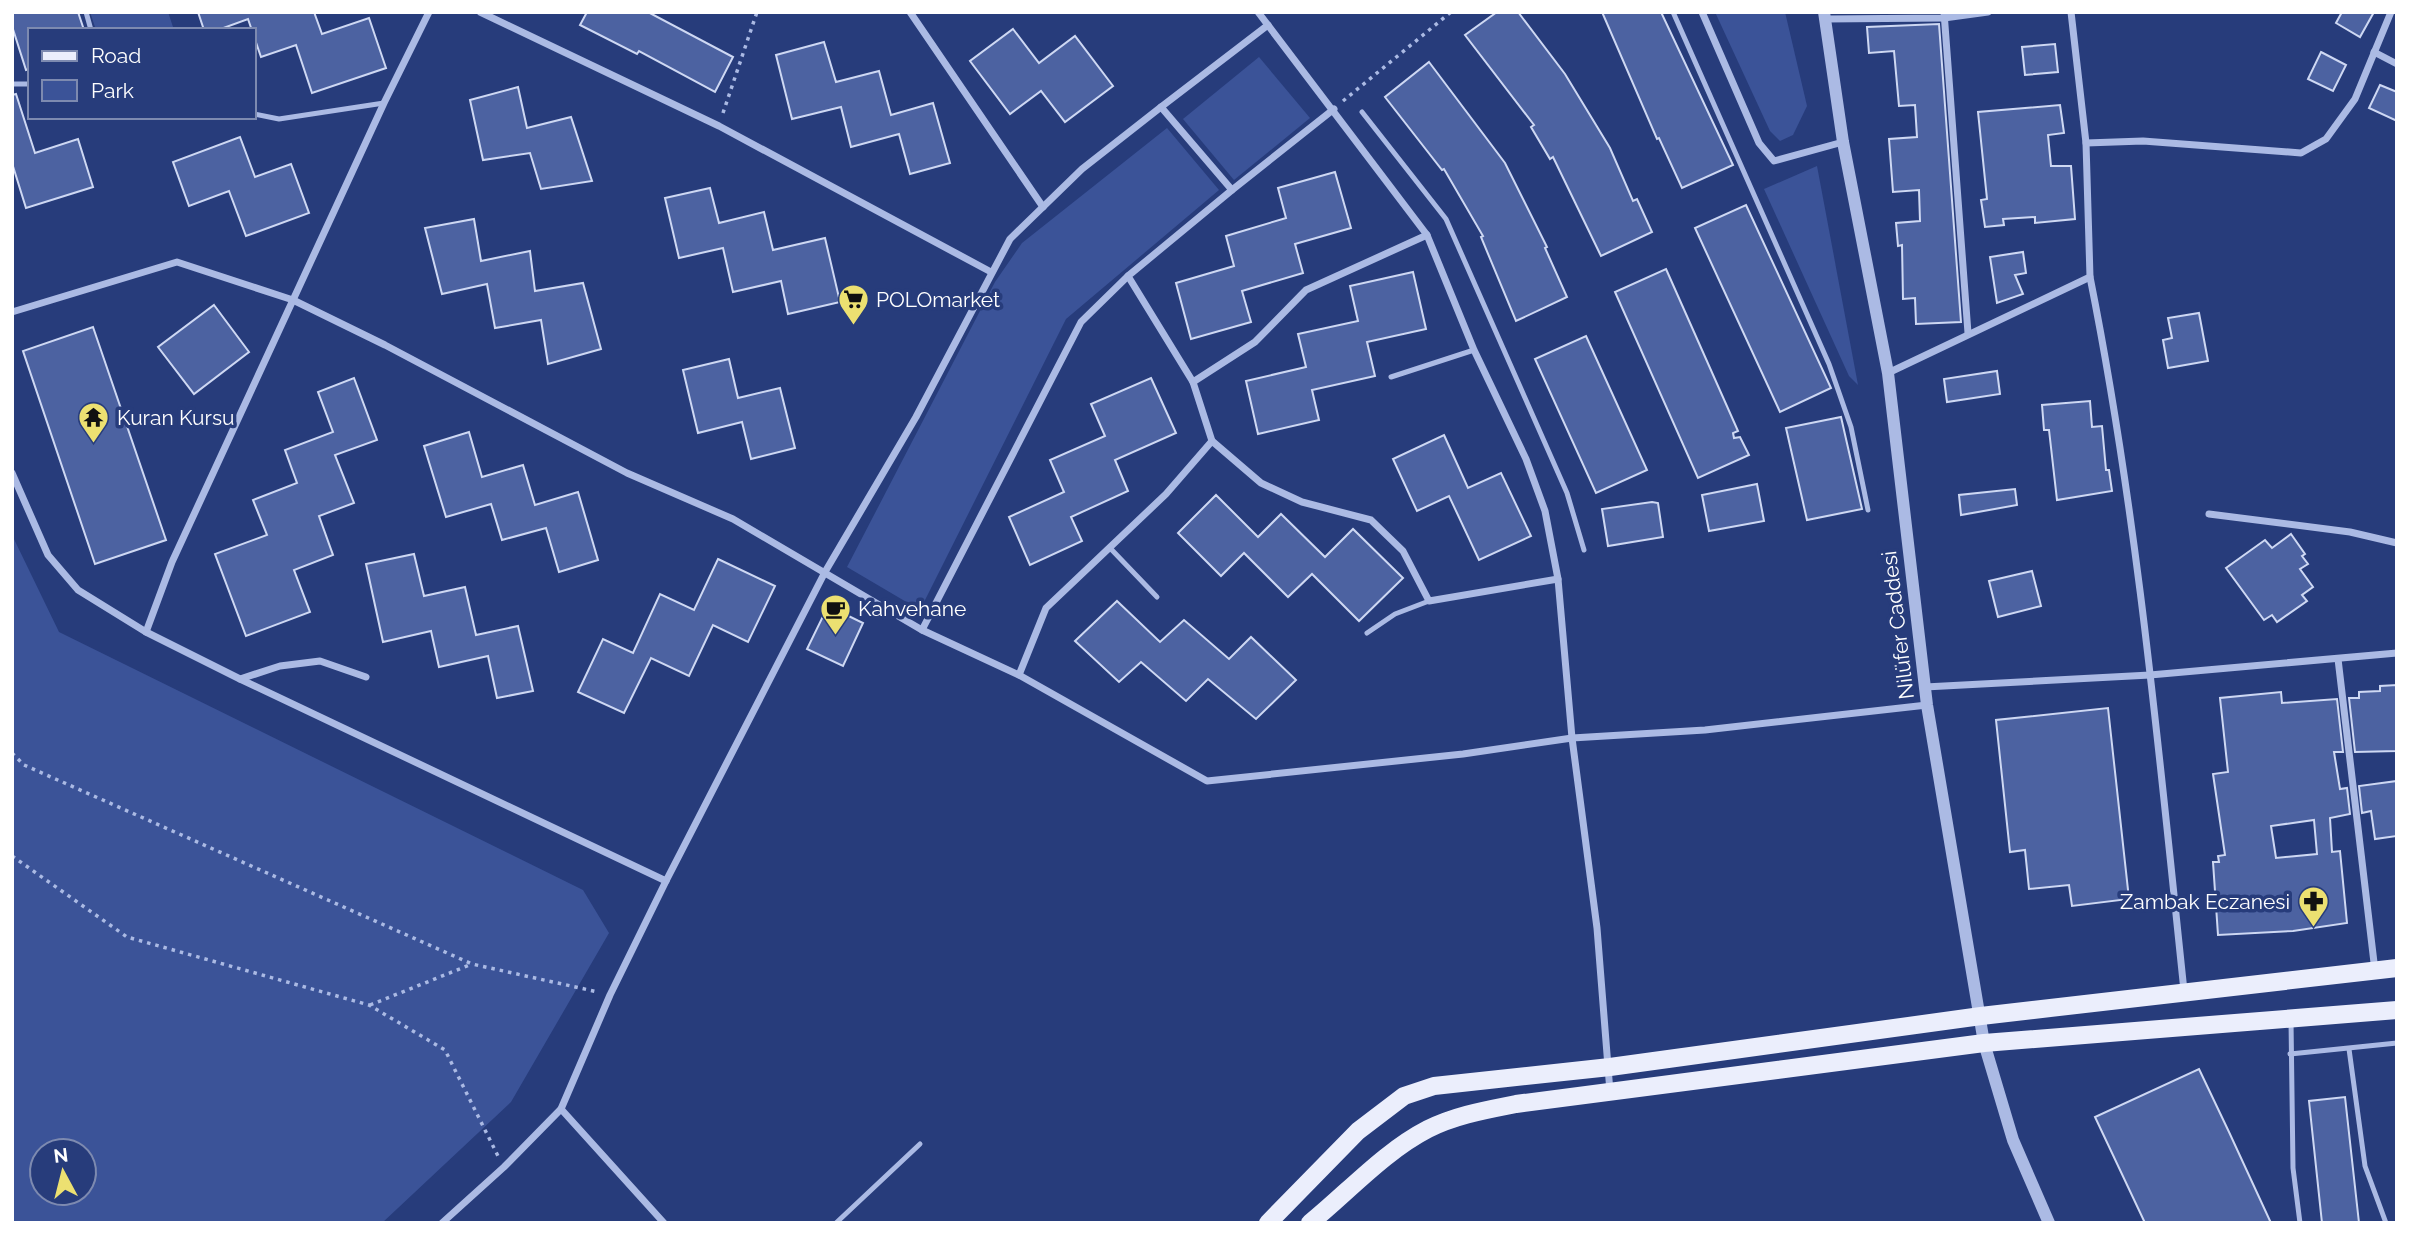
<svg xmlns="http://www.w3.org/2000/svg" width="2409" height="1235" font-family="Raleway,sans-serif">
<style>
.green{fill:#3b5398;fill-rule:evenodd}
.building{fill:#4c62a1;stroke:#ced8f3;stroke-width:2;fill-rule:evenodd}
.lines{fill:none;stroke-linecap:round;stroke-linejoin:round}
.path{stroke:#abbae4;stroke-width:3.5;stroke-dasharray:3.5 5;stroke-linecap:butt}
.service{stroke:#abbae4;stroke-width:5}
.minor{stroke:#abbae4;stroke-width:7}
.tertiary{stroke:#abbae4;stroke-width:12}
.primary{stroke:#ebeefc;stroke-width:18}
.labels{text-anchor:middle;stroke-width:7;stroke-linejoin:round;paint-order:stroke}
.poi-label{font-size:21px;fill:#fff;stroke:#273c7b;text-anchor:start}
.street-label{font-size:21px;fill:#fff;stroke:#273c7b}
</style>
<rect width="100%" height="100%" fill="#273c7b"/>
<!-- green -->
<g class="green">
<path d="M90,12H168L174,30H96Z"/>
<path d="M1715,12H1785L1807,106L1793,135L1780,141L1770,131Z"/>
<path d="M1259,57L1310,118L1234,180L1183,119Z"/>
<path d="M1167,128L1219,190L1066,319L920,610L847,567L995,282L1022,243Z"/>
<path d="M1817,166L1858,385L1849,376L1764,189Z"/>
<path d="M12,535L59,632L583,890L609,933L511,1102L382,1223H12ZM84,1151V1193H42V1151Z"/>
</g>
<!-- building -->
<g class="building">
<path d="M12,12H78L84,30H30V69L26,70L12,26Z"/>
<path d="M198,12H314L322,34L369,18L386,68L312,93L296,45L261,57L248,19L218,30H204Z"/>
<path d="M587,12H648L733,57L715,92L639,51L637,54L580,25Z"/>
<path d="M1497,12H1518L1565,74L1610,148L1633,201L1637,199L1652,232L1601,256L1553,157L1550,159L1531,127L1534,125L1465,35Z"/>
<path d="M1602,12H1661L1733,165L1682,188L1659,138L1657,139Z"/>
<path d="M2342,12H2374L2360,37L2336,23Z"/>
<path d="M1939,24L1961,322L1916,324L1915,298L1903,299L1902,245L1898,246L1896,223L1920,221L1919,190L1893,192L1889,139L1917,137L1915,105L1899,106L1894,51L1869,53L1867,27Z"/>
<path d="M1013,29L1039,63L1075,36L1113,86L1065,122L1041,91L1010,114L970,61Z"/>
<path d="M824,42L836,82L879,71L891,115L933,103L950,163L910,174L899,134L851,147L841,107L792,119L776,55Z"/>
<path d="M2055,44L2058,72L2025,75L2022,47Z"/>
<path d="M2321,52L2346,65L2333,91L2308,79Z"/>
<path d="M1429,62L1505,163L1547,247L1545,248L1567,297L1516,321L1481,237L1483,236L1444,169L1442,170L1385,97Z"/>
<path d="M2380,85L2397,92V121L2369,108Z"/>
<path d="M518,87L527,128L571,117L592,181L541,189L530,153L483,160L470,100Z"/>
<path d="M16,94L35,153L78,139L93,187L26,208L12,163V95Z"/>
<path d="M2060,105L2064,133L2048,135L2051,166H2071L2075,219L2035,223V217L2003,219L2004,225L1985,227L1981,200L1987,199L1978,112Z"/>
<path d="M240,137L255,177L291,164L309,213L246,236L229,191L189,206L173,162Z"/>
<path d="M1335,172L1351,228L1295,244L1303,273L1242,291L1251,322L1191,339L1176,283L1234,266L1226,236L1286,218L1278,188Z"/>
<path d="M710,188L719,223L764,212L773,250L825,238L840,302L788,314L781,281L733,292L723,248L679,258L665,198Z"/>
<path d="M1746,205L1831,388L1780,412L1695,228Z"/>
<path d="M474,219L481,261L530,251L535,291L583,283L601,349L548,364L541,320L495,328L487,284L442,294L425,228Z"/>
<path d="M2023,252L2026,273L2015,275L2023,294L1997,303L1990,257Z"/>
<path d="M1666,269L1738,431L1733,433L1734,438L1740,437L1749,455L1698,478L1615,292Z"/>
<path d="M1413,272L1426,329L1367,342L1375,376L1312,390L1319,420L1258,434L1246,381L1306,367L1298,334L1358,321L1350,286Z"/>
<path d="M214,305L249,352L194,394L158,347Z"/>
<path d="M2199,313L2208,361L2168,368L2163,340L2172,338L2168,318Z"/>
<path d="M93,327L166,540L95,564L23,351Z"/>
<path d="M1586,336L1647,470L1596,493L1535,359Z"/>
<path d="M729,359L738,398L780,388L795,448L751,459L742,422L698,433L683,370Z"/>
<path d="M1997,371L2000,394L1947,402L1944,379Z"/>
<path d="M354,378L377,440L335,455L354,503L319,516L333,555L294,570L310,612L246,636L215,554L267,535L253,500L297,483L285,450L333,432L318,392Z"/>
<path d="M1151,378L1176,433L1115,460L1128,491L1071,517L1082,541L1030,565L1009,517L1064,492L1050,460L1105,436L1091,404Z"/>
<path d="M2090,401L2092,427L2102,426L2106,470H2109L2112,491L2057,500L2049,430H2044L2042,405Z"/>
<path d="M1841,417L1862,509L1807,520L1786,428Z"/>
<path d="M469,432L482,477L523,465L535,505L578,492L598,560L559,572L546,528L502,540L491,504L446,517L424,446Z"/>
<path d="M1444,435L1468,488L1501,473L1531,536L1479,560L1449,496L1417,511L1393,459Z"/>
<path d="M1757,484L1764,521L1709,531L1702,495Z"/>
<path d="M2015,489L2017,505L1961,515L1959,495Z"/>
<path d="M1216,495L1258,537L1281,514L1325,557L1353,529L1403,578L1359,621L1312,574L1288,597L1244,553L1221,576L1178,533Z"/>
<path d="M1652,502L1658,503L1663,537L1608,546L1602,509Z"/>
<path d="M2291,534L2305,554L2302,556L2308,564L2300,569L2313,587L2302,595L2307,601L2277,622L2272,615L2264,620L2226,568L2265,540L2272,548Z"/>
<path d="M414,554L424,596L465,587L476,635L518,626L533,691L497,698L488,656L439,667L431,631L383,642L366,564Z"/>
<path d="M718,559L775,586L748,642L713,625L689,676L651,658L624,713L578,692L603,639L633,653L660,594L694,610Z"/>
<path d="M2032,571L2041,606L1998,617L1989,581Z"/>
<path d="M1117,601L1160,642L1184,620L1229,659L1251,637L1296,680L1256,719L1208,679L1186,701L1141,662L1119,682L1075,641Z"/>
<path d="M828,606L863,623L843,666L807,649Z"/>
<path d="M2397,685V751L2355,752L2349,698H2359V692L2380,691V686Z"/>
<path d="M2281,692L2282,703L2337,699L2343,752H2334L2340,789L2347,788L2350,814L2330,818L2332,852L2340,851L2347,923L2293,931L2218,935L2213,862H2219L2218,856L2225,855L2213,774L2228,772L2220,698ZM2314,820L2317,854L2276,858L2271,826Z"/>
<path d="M2108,708L2129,899L2072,906L2069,885L2029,889L2025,850L2010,852L1996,720Z"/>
<path d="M2397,781V836L2375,839L2371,811L2362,813L2359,786Z"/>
<path d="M2199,1069L2229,1132L2271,1223H2145L2095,1117Z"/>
<path d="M2345,1097L2359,1223H2322L2309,1101Z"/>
</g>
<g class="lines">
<!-- path -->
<g class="path">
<path d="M1343,101L1451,12"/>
<path d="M723,113L757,12"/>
<path d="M12,753L24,765L472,964L598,992"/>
<path d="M12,856L127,937L369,1005L445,1050L498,1156"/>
<path d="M370,1005L472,964"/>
</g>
<!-- service -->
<g class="service">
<path d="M86,12L91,30"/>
<path d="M1673,12L1829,364L1851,427L1868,510"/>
<path d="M12,84H30"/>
<path d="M1362,112L1446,219L1567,493L1584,550"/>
<path d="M254,114L279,119L384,103"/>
<path d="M1391,377L1474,350"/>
<path d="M1110,548L1157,597"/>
<path d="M1367,633L1395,614L1429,601"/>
<path d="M2291,1021L2293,1168L2300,1223"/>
<path d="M2349,1049L2365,1166L2386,1223"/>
<path d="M2290,1054L2397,1043"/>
<path d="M836,1223L920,1144"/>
</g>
<!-- minor -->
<g class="minor">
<path d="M480,12L719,126L991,272"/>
<path d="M910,12L1043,207"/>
<path d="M1258,12L1427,235L1474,350L1526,459L1545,511L1558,579L1572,738L1597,928L1610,1092"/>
<path d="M1702,12L1759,143L1774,161L1843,142"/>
<path d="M1944,12L1968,333"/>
<path d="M1825,19L1944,18L1988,12"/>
<path d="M2374,52L2397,64"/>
<path d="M2086,143L2143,141L2301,153L2326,139L2355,99L2391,12"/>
<path d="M1232,190L1334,109"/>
<path d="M2090,277C2137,512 2159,753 2184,991"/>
<path d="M12,312L177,262L293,300L385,345L627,473L733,519L922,630L1019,675"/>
<path d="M1888,373L2090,277L2086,143L2071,12"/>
<path d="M1193,382L1255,342L1306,290L1427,235"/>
<path d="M1212,441L1193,382L1128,276L1232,190L1161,107L1268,25"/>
<path d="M12,473L48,555L78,590L146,632L240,679L280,666L320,661L366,677"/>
<path d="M2209,514L2350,532L2397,543"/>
<path d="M1558,579L1429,601L1403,551L1371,520L1302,502L1261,483L1212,441L1166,494L1046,608L1019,675L1207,781L1463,754L1572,738L1705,730L1927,705"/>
<path d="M922,630L1081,322L1128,276"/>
<path d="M146,632L172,562L384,103L429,12"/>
<path d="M2338,659L2375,971"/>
<path d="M240,679L666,881L825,572L916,417L1010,239L1082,169L1161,107"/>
<path d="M1925,687L2150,675L2397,653"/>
<path d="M561,1109L664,1223"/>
<path d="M442,1223L504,1167L561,1109L610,995L666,881"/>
</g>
<!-- tertiary -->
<path class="tertiary" d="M1824,12L1843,142L1888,373L1927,705L1984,1043L2013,1140L2049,1223"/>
<!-- primary -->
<g class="primary">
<path d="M1268,1223L1358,1131L1404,1096L1434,1086L1610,1067L1981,1016L2397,968"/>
<path d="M1310,1223C1348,1192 1385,1151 1428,1129C1456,1115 1486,1110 1516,1104L1984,1043L2397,1010"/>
</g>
</g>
<!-- icons -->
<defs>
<symbol id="supermarket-pin" viewBox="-11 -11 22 30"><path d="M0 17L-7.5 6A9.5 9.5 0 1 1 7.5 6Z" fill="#ece071" stroke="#273c7b"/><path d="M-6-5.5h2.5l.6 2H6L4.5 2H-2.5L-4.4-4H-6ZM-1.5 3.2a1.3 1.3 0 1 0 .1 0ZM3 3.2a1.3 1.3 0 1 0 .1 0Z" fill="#111"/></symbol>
<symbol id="temple-pin" viewBox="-11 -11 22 30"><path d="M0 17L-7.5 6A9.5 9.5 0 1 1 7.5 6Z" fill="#ece071" stroke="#273c7b"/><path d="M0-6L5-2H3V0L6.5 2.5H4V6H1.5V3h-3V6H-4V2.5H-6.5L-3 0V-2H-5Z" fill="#111"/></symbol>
<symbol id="cafe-pin" viewBox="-11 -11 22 30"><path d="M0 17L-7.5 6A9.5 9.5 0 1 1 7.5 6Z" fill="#ece071" stroke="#273c7b"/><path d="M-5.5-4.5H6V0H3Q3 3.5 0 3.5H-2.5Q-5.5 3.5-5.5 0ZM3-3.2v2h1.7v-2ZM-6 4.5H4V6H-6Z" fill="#111"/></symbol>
<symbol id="pharmacy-pin" viewBox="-11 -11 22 30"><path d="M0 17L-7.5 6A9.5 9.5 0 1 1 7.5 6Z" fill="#ece071" stroke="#273c7b"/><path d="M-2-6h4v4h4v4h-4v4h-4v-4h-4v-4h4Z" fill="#111"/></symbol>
</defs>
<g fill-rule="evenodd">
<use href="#supermarket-pin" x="836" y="282" width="35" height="47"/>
<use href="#temple-pin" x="76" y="400" width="35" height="47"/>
<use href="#cafe-pin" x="818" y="592" width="35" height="47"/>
<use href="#pharmacy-pin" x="2296" y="884" width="35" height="47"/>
</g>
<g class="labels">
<!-- poi labels -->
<g class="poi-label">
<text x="876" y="307">POLOmarket</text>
<text x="117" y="425">Kuran Kursu</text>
<text x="858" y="616">Kahvehane</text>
<text x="2290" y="909" text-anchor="end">Zambak Eczanesi</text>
</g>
<!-- street labels -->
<g class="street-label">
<text transform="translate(1898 625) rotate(-97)" y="7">Nilüfer Caddesi</text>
</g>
</g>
<!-- border -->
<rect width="2409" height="1235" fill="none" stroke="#ffffff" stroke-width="28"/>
<!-- legend -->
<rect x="28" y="28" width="228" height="91" fill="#273c7b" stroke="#7d8ab0" stroke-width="2"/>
<rect x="42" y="51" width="35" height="10" fill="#ebeefc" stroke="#7d8ab0" stroke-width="2"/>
<text x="91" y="63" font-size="21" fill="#ffffff">Road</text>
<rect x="42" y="80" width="35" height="21" fill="#3b5398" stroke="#7d8ab0" stroke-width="2"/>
<text x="91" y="98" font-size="21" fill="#ffffff">Park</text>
<!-- north arrow -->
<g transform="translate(63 1172) rotate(353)"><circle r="33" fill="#273c7b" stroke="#7d8ab0" stroke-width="2"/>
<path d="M0-5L12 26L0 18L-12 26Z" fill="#ece071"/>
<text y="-10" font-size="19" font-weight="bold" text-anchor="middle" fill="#ffffff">N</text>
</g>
</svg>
